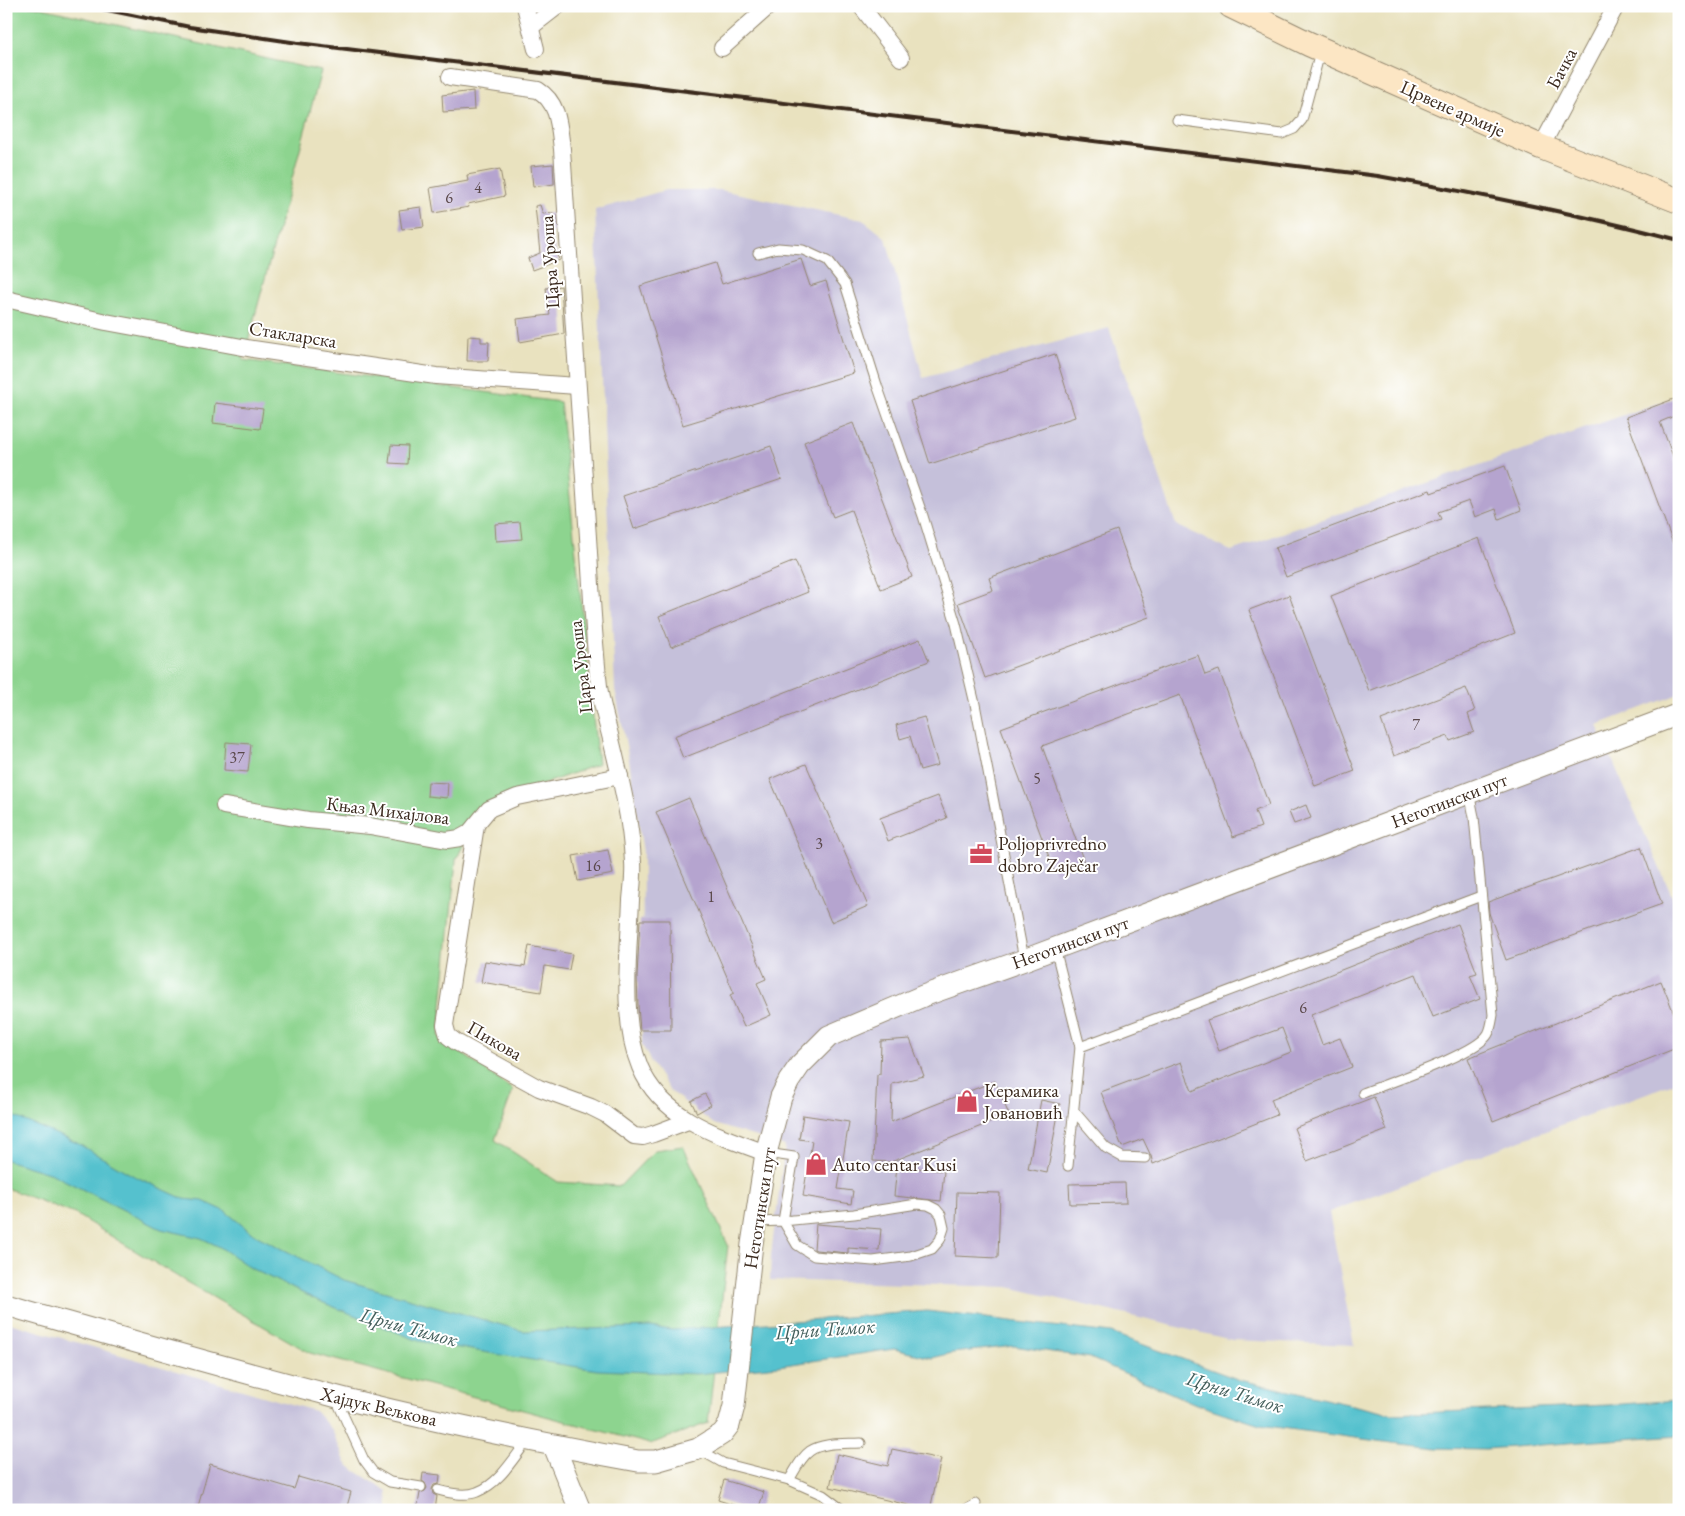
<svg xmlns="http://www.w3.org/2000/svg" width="1685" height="1516" font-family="'EB Garamond',serif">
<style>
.industrial{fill:#c5c0da}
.green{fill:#8dd48f;stroke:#647f56}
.water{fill:#54c1ce;stroke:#487676}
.building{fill:#b5a4cf}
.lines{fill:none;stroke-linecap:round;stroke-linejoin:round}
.service-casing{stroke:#92866e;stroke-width:11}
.minor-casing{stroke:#92866e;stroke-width:18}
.tertiary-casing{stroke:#92866e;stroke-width:23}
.secondary-casing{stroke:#92866e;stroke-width:26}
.service{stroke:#fff;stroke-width:9}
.minor{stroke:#fff;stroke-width:16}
.tertiary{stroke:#fff;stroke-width:21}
.secondary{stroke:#fce6c4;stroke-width:24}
.rail{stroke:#3b2a1e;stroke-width:4}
.labels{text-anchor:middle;stroke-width:4;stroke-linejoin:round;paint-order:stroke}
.number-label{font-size:16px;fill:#5a484a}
.street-label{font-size:19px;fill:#3b2a1e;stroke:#fff}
.poi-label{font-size:19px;fill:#3b2a1e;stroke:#fff;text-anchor:start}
.water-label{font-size:20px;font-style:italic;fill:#445f5c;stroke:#fff}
</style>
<rect width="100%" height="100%" fill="#fff"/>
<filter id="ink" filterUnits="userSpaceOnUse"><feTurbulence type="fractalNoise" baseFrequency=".02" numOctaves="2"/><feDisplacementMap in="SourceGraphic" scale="10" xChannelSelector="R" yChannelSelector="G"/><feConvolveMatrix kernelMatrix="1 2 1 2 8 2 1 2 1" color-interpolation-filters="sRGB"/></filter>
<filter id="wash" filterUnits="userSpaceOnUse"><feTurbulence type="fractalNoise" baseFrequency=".0096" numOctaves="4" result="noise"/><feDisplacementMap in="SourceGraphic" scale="20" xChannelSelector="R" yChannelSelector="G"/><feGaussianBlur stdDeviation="1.12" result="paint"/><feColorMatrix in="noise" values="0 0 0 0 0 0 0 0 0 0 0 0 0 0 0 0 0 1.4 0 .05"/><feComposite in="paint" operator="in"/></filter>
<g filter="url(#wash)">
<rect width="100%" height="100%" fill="#e9e2bf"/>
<!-- industrial -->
<g class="industrial">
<path d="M666,190H721L863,220L886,238L923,378L1109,328L1176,525L1231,551L1679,396V694L1597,725L1679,912V1081L1329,1212L1354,1345L1232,1340L1009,1287L770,1280L771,1255L785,1146L714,1124L670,1091L651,1062L642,1045L643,852L629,760L615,689L595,210Z"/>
<path d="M6,1322L315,1411L332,1430L346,1463L354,1470L387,1491L388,1510H6Z"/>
</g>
<!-- green -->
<path class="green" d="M6,6H33L321,71L243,360L560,402L598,764L482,807L456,860L439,1037L513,1090L495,1140L558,1182L620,1186L655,1150L683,1146L728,1245L708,1423L650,1444L310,1353L183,1280L75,1214L6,1188Z"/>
<!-- water -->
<path class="water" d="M6,1113L77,1143L132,1175L184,1199L203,1201L225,1211L253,1234L344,1280L523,1331L650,1327L673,1330L927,1311L1111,1333L1240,1380L1392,1414L1609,1405L1679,1400V1435L1485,1449L1437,1448L1392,1443L1260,1425L1196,1404L1090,1358L1014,1346L952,1353L932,1358L894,1349L778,1366L697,1374L597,1370L501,1355L419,1341L319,1301L252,1269L220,1247L201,1238L161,1229L52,1174L6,1160Z"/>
<g id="blocks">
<!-- building -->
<g class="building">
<path d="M473,91L474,110L443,112L442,95Z"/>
<path d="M553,164L554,184L533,187L531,166Z"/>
<path d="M500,169L505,196L468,204L469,207L434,213L430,188L468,181L467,175Z"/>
<path d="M540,205L543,214L553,213L555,232L550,233L559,260L532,270L528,258L540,253L535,206Z"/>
<path d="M421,207L424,227L402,230L399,210Z"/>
<path d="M801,259L810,286L826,281L854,373L683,425L640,286L715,263L722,284Z"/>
<path d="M561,286L564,334L520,342L517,319L550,315L546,288Z"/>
<path d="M468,336L481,337V342H489L488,361H467Z"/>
<path d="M1055,354L1075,417L930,464L910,401Z"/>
<path d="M1679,397V414L1660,422L1679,472V554H1677L1626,417Z"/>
<path d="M215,403L263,409L260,429L213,423Z"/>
<path d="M853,423L912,577L881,589L851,510L833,517L804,442Z"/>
<path d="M391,445L408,446L407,464L389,463Z"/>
<path d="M771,446L782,479L634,529L623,496Z"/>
<path d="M1505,466L1521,510L1499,519L1496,509L1475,517L1469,501L1438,512L1441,519L1286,577L1275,548L1430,490L1431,493Z"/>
<path d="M520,522L522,539L496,541L495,524Z"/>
<path d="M1117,530L1149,617L985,678L958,603L993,590L989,578Z"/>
<path d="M1479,538L1515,633L1369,691L1331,596Z"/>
<path d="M795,561L808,592L671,647L659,616Z"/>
<path d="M1289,595L1355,771L1315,786L1249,610Z"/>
<path d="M920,639L929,661L683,758L674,736Z"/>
<path d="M1198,655L1205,675L1219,670L1269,805L1255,811L1261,827L1233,837L1180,695L1042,746L1084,862L1055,873L1001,728Z"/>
<path d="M1466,688L1475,711L1468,714L1474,732L1450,741L1448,736L1394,756L1381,720Z"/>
<path d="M924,717L938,765L920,770L910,736L900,739L896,725Z"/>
<path d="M226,742L251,744L248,772L224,770Z"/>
<path d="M806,764L868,906L831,922L770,779Z"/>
<path d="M428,782L448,783L447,798L427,796Z"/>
<path d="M938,796L947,818L888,841L880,818Z"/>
<path d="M689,798L766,979L757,983L771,1015L744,1027L730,995L734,993L656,812Z"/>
<path d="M1306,805L1311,818L1294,824L1289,812Z"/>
<path d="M1641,847L1662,904L1506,960L1489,913L1488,902Z"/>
<path d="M608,850L613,874L578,881L573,856Z"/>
<path d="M640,920H670L671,1030H640L638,1006L637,977Z"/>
<path d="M1458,924L1477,973L1470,975L1480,999L1433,1017L1416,974L1311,1015L1322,1045L1340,1038L1352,1067L1271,1099L1277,1115L1153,1164L1151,1156L1143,1139L1122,1147L1101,1092L1181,1062L1192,1091L1291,1052L1282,1028L1219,1051L1207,1020L1270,998Z"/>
<path d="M529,946L572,954L569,970L545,966L541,992L481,982L485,961L522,967V965L525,966Z"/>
<path d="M1661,981L1679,1026V1047L1493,1121L1468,1058Z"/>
<path d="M910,1039L924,1076L892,1084L891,1122L995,1081L1009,1115L891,1162L873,1161L877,1075L880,1074L881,1041Z"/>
<path d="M705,1094L711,1105L697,1113L691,1101Z"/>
<path d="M1374,1097L1387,1130L1307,1161L1294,1128Z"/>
<path d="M1041,1100L1060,1104L1047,1173L1028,1169Z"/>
<path d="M803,1115L849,1122L838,1189L853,1191L851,1204L803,1196L812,1141L799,1139Z"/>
<path d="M897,1166L944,1171L941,1201L894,1196Z"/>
<path d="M1125,1183L1126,1203L1070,1204L1069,1184Z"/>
<path d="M957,1192L1000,1193L998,1258L955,1256Z"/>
<path d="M816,1224L881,1229L879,1250L848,1248V1253L816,1250L814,1249Z"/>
<path d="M892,1449L941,1459L930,1510L830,1487L837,1454L888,1466Z"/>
<path d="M210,1464L294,1489L298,1477L351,1492L346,1510H197Z"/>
<path d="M423,1473L440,1475L439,1484L434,1485L432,1489L433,1494L437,1496L435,1510H417L420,1493L425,1491L427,1488L425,1483L422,1481Z"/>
<path d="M724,1480L764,1492L758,1510H749L718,1500Z"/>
</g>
</g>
</g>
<g filter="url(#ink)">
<use href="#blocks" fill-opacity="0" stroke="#92866e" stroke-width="1"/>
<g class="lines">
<defs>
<g id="service">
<path d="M1177,120L1282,134L1294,129L1302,120L1321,49"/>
<path d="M758,253L778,248L803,250L827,261L845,284L877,385L923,516L956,624L975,704L1024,959"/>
<path d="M1055,948L1080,1047L1068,1166"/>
<path d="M1080,1047L1481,896"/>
<path d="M1363,1093C1388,1083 1477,1054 1488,1034C1491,1029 1492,1021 1493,1015L1474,817L1469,792"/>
<path d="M1074,1111L1106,1148L1122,1157L1145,1158"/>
<path d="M756,1222L783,1221L854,1214L917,1204L928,1205L936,1209L941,1215L944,1228L940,1240L932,1249L911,1256L873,1261L814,1256L797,1245L783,1221L794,1157L766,1153"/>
<path d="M336,1399L364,1460L373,1472L390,1482L421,1487"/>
<path d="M698,1449L723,1463L789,1480L823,1495L843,1510"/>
<path d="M789,1480C795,1471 800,1458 810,1451C823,1442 845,1444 861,1443"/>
<path d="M438,1490C449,1493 465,1497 477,1492C499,1484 513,1459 527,1441"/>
<path d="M965,1510L976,1504"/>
</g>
<g id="minor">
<path d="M525,6L536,49"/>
<path d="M861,6L901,58"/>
<path d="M531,27L558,6"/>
<path d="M722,48L769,6"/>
<path d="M450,77L538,90C559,103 559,126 562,149C570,274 578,399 587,523C591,577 593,633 599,686C601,704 607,722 611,739C621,780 631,821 633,862C634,875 632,888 631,900C629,951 620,1019 640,1067C661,1118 719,1136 766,1153"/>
<path d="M1541,147L1616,6"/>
<path d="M6,299L106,322L253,349L436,376L577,386"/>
<path d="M224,806L308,820L370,826L447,840L460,838L469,833L489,809L517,797L620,776"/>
<path d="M476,825L445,1025L448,1036L456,1042L539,1088L591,1107L605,1114L634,1136L643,1137L653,1134L688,1121"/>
</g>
<g id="tertiary">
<path d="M6,1305C115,1336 224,1368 334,1396C434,1422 536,1442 638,1461H656L698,1449L722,1434L729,1425L734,1406L752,1244L766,1153L781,1097L789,1081L800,1065L829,1036L923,996L1024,960L1679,714"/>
<path d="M554,1446L580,1510"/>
</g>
<path id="secondary" d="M1231,6L1309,44L1541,147L1679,201"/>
</defs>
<!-- service casing -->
<use href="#service" class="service-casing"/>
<!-- minor casing -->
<use href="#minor" class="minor-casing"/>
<!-- tertiary casing -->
<use href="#tertiary" class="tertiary-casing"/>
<!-- secondary casing -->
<use href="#secondary" class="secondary-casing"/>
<!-- service -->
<use href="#service" class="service"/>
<!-- minor -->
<use href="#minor" class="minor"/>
<!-- tertiary -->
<use href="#tertiary" class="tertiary"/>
<!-- secondary -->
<use href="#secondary" class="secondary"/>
<!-- rail -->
<path class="rail" d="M88,6L190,27L298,43L1378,176C1479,194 1579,214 1679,240"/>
</g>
</g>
<!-- icons -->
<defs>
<symbol id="office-bare" viewBox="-9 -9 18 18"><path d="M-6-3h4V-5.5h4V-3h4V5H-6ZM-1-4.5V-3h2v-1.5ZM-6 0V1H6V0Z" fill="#d1495b" stroke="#fff" stroke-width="2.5" paint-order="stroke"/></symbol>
<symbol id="shop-bare" viewBox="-9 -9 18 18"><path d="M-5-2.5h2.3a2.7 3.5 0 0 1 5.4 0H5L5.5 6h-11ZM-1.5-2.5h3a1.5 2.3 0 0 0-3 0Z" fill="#d1495b" stroke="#fff" stroke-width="2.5" paint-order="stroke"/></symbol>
</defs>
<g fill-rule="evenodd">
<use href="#office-bare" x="965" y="838" width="32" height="32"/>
<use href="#shop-bare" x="951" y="1085" width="32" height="32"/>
<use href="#shop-bare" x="800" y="1148" width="32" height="32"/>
</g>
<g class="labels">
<!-- number labels -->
<g class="number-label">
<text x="478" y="193">4</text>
<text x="449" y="203">6</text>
<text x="1416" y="730">7</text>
<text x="237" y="763">37</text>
<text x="1037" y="784">5</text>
<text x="819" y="849">3</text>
<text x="593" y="871">16</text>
<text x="711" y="902">1</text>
<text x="1303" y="1013">6</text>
</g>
<!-- street labels -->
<g class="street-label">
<text transform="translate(1561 68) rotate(-62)" y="7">Бачка</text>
<text transform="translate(1453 108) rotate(24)" y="7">Црвене армије</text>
<text transform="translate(549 262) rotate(-94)" y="7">Цара Уроша</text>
<text transform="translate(293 334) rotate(9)" y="7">Стакларска</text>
<text transform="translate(580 667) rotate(-97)" y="7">Цара Уроша</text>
<text transform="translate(1449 800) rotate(-21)" y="7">Неготински пут</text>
<text transform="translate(388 810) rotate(7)" y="7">Књаз Михајлова</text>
<text transform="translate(1070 942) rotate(-20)" y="7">Неготински пут</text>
<text transform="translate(495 1040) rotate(30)" y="7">Пикова</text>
<text transform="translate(759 1208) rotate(-81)" y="7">Неготински пут</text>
<text transform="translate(379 1406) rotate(13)" y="7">Хајдук Вељкова</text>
</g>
<!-- poi labels -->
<g class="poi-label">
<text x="998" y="850">Poljoprivredno<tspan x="998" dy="22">dobro Zaječar</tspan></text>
<text x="984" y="1097">Керамика<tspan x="984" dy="22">Јовановић</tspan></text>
<text x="832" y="1171">Auto centar Kusi</text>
</g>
<!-- water labels -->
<g class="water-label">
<text transform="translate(409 1327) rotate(15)" y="7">Црни Тимок</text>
<text transform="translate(825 1329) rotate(-4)" y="7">Црни Тимок</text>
<text transform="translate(1235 1392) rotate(17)" y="7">Црни Тимок</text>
</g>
</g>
<!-- margin -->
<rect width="1685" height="1516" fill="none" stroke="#fff" stroke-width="25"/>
</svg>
